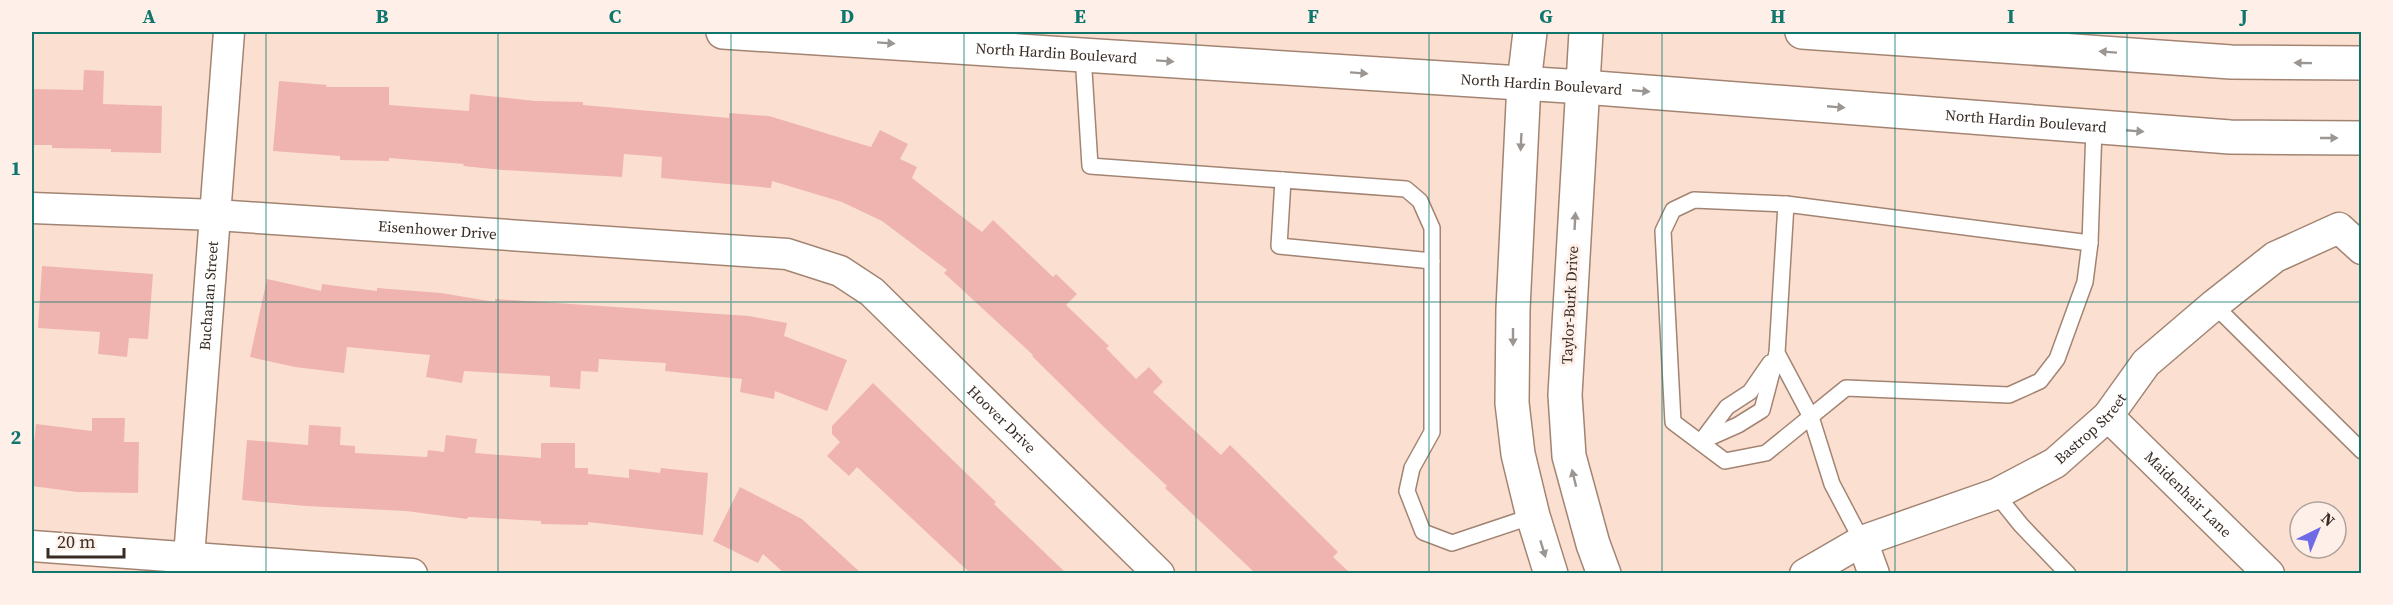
<svg xmlns="http://www.w3.org/2000/svg" width="2393" height="605" font-family="'Source Serif 4',serif">
<style>
.building{fill:#efb4af}
.lines{fill:none;stroke-linecap:round;stroke-linejoin:round}
.lane-casing{stroke:#a38473;stroke-width:18}
.street-casing{stroke:#a38473;stroke-width:33}
.secondary-casing{stroke:#a38473;stroke-width:36}
.lane{stroke:#fff;stroke-width:15}
.street{stroke:#fff;stroke-width:30}
.secondary{stroke:#fff;stroke-width:33}
.oneway{fill:#9c9692}
.grid{fill:none;stroke:#0f766e;stroke-width:1.5;stroke-opacity:0.55}
.labels{text-anchor:middle;stroke-width:6;stroke-linejoin:round;paint-order:stroke}
.street-label{font-size:15px;fill:#392c25;stroke:#fef0e9}
.neatline{fill:none;stroke:#0f766e;stroke-width:2}
.grid-label{font-size:20px;text-anchor:middle;font-weight:bold;fill:#0f766e}
</style>
<rect width="100%" height="100%" fill="#fbe0d1"/>
<!-- building -->
<g class="building">
<path d="M84,70L104,71L103,104L162,106L161,153L111,152V149L52,148V145H32V89L83,90Z"/>
<path d="M279,81L327,85L326,87H389V105L469,111L470,94L535,101L583,102V105L729,118V113L769,116L871,147L880,130L908,144L900,159L917,167L912,178L982,232L993,220L1053,277L1056,274L1077,294L1066,305L1109,346L1106,348L1136,379L1149,367L1163,382L1153,392L1221,455L1230,445L1338,552L1333,557L1350,573H1255L1165,488L1167,486L1105,428L1032,356L1033,355L944,273L947,270L882,221L842,202L772,181L771,188L661,178L662,157L624,154L622,177L503,170L463,166L464,164L389,158V161L340,160V156L273,151Z"/>
<path d="M42,266L153,274L148,339L129,338L127,357L98,354L100,332L38,328Z"/>
<path d="M267,279L321,291L322,284L377,291V288L441,293L495,302V299L749,316L787,323L784,336L847,360L827,411L775,391L774,399L740,392L742,379L665,371L666,363L599,359L598,372L581,371L580,389L550,387V376L464,371L462,383L426,377L430,355L347,347L344,373L295,367L250,357Z"/>
<path d="M873,383L996,502L994,504L1066,573H970L857,467L849,476L827,456L840,442L832,434V426Z"/>
<path d="M92,418H125L124,442H139L138,493L77,492L32,486V462L36,424L92,431Z"/>
<path d="M309,425L341,427L340,445L355,446V453L427,457L428,450L444,452L446,435L477,439L475,453L541,458V443H575V468H588V474L629,478V469L660,473L661,468L708,473L703,535L588,522V525L541,524V521L468,517L467,519L406,511L306,506L242,500L247,440L308,445Z"/>
<path d="M740,487L802,519L861,573H784L763,554L758,563L713,541Z"/>
</g>
<g class="lines">
<defs>
<g id="lane">
<path d="M1083,55L1090,166L1406,189L1420,201L1432,228V432L1412,468L1407,491L1423,532L1452,543L1533,516"/>
<path d="M1283,180L1279,246L1432,261"/>
<path d="M1786,204L1694,200L1673,210L1663,231L1673,422L1725,461L1766,453L1846,388L2009,395L2040,381L2057,359L2085,282L2090,243"/>
<path d="M2214,305L2362,451"/>
<path d="M1703,439L1727,407L1750,392L1770,363"/>
<path d="M1702,441L1738,425L1762,410L1777,353"/>
<path d="M1996,494L2021,525L2068,574"/>
<path d="M1862,541L1832,484L1811,417L1777,353L1786,204L2090,243L2094,128"/>
</g>
<g id="street">
<path id="s1" d="M32,208L216,215L787,254L840,271L872,292L1159,574"/>
<path id="s2" d="M2108,416L2269,574"/>
<path d="M1862,541L1874,574"/>
<path d="M32,546L412,574"/>
<path id="s3" d="M189,557L229,32"/>
<path id="s4" d="M1805,574L1862,541L1996,494L2055,463L2108,416L2146,363L2214,305L2275,257L2339,228L2362,249"/>
</g>
<g id="secondary">
<path id="s5" d="M723,32L1583,87L2230,137L2362,138"/>
<path d="M1530,32L1524,83L1513,309L1512,403L1518,454L1533,516L1551,574"/>
<path d="M1586,32L1565,395L1569,456L1593,544L1604,574"/>
<path d="M1802,32L2231,62L2362,63"/>
</g>
</defs>
<!-- lane casing -->
<use href="#lane" class="lane-casing"/>
<!-- street casing -->
<use href="#street" class="street-casing"/>
<!-- secondary casing -->
<use href="#secondary" class="secondary-casing"/>
<!-- lane -->
<use href="#lane" class="lane"/>
<!-- street -->
<use href="#street" class="street"/>
<!-- secondary -->
<use href="#secondary" class="secondary"/>
</g>
<!-- one-way arrows -->
<defs><path id="oneway-solid" d="M-6-.8H1V-3.2L6.5 0L1 3.2V.8H-6Z" transform="scale(1.5)"/></defs>
<g class="oneway">
<use href="#oneway-solid" transform="translate(886 43) rotate(4)"/>
<use href="#oneway-solid" transform="translate(2108 52) rotate(-176)"/>
<use href="#oneway-solid" transform="translate(1165 61) rotate(4)"/>
<use href="#oneway-solid" transform="translate(2303 63) rotate(-179)"/>
<use href="#oneway-solid" transform="translate(1359 73) rotate(4)"/>
<use href="#oneway-solid" transform="translate(1641 91) rotate(5)"/>
<use href="#oneway-solid" transform="translate(1836 107) rotate(5)"/>
<use href="#oneway-solid" transform="translate(2135 131) rotate(5)"/>
<use href="#oneway-solid" transform="translate(2329 138)"/>
<use href="#oneway-solid" transform="translate(1521 142) rotate(93)"/>
<use href="#oneway-solid" transform="translate(1575 221) rotate(-87)"/>
<use href="#oneway-solid" transform="translate(1513 337) rotate(90)"/>
<use href="#oneway-solid" transform="translate(1574 478) rotate(-104)"/>
<use href="#oneway-solid" transform="translate(1543 549) rotate(73)"/>
</g>
<!-- grid -->
<path class="grid" d="M266,32V574M498,32V574M731,32V574M964,32V574M1196,32V574M1429,32V574M1662,32V574M1895,32V574M2127,32V574M32,302H2362"/>
<g class="labels">
<!-- street labels -->
<g class="street-label">
<text dy="5" stroke="none"><textPath href="#s5" startOffset="334">North Hardin Boulevard</textPath></text>
<text dy="5" stroke="none"><textPath href="#s5" startOffset="820">North Hardin Boulevard</textPath></text>
<text dy="5" stroke="none"><textPath href="#s5" startOffset="1306">North Hardin Boulevard</textPath></text>
<text dy="5" stroke="none"><textPath href="#s1" startOffset="406">Eisenhower Drive</textPath></text>
<text dy="5" stroke="none"><textPath href="#s3" startOffset="262">Buchanan Street</textPath></text>
<text transform="translate(1570 305) rotate(-87)" y="5">Taylor-Burk Drive</text>
<text dy="5" stroke="none"><textPath href="#s1" startOffset="1032">Hoover Drive</textPath></text>
<text dy="5" stroke="none"><textPath href="#s4" startOffset="324">Bastrop Street</textPath></text>
<text dy="5" stroke="none"><textPath href="#s2" startOffset="112">Maidenhair Lane</textPath></text>
</g>
</g>
<!-- border -->
<rect width="2393" height="605" fill="none" stroke="#fef0e9" stroke-width="66"/>
<!-- north arrow -->
<g transform="translate(2318 530) rotate(43)"><circle r="28" fill="#fef0e9" stroke="#afa29b" stroke-width="1.5"/>
<path d="M0-4.5L10 22L0 15L-10 22Z" fill="#6f6be6"/>
<text y="-9" font-size="16" font-weight="bold" text-anchor="middle" fill="#392c25">N</text>
</g>
<!-- scale -->
<path d="M48 548v9h76v-9" fill="none" stroke="#392c25" stroke-width="3"/>
<text x="57" y="548" font-size="18" fill="#392c25" stroke="#fef0e9" stroke-width="4.5" paint-order="stroke">20 m</text>
<rect x="33" y="33" width="2327" height="539" class="neatline"/>
<g class="grid-label">
<text x="149" y="23">A</text>
<text x="382" y="23">B</text>
<text x="615" y="23">C</text>
<text x="847" y="23">D</text>
<text x="1080" y="23">E</text>
<text x="1313" y="23">F</text>
<text x="1546" y="23">G</text>
<text x="1778" y="23">H</text>
<text x="2011" y="23">I</text>
<text x="2244" y="23">J</text>
<text x="16" y="175">1</text>
<text x="16" y="444">2</text>
</g>
</svg>
